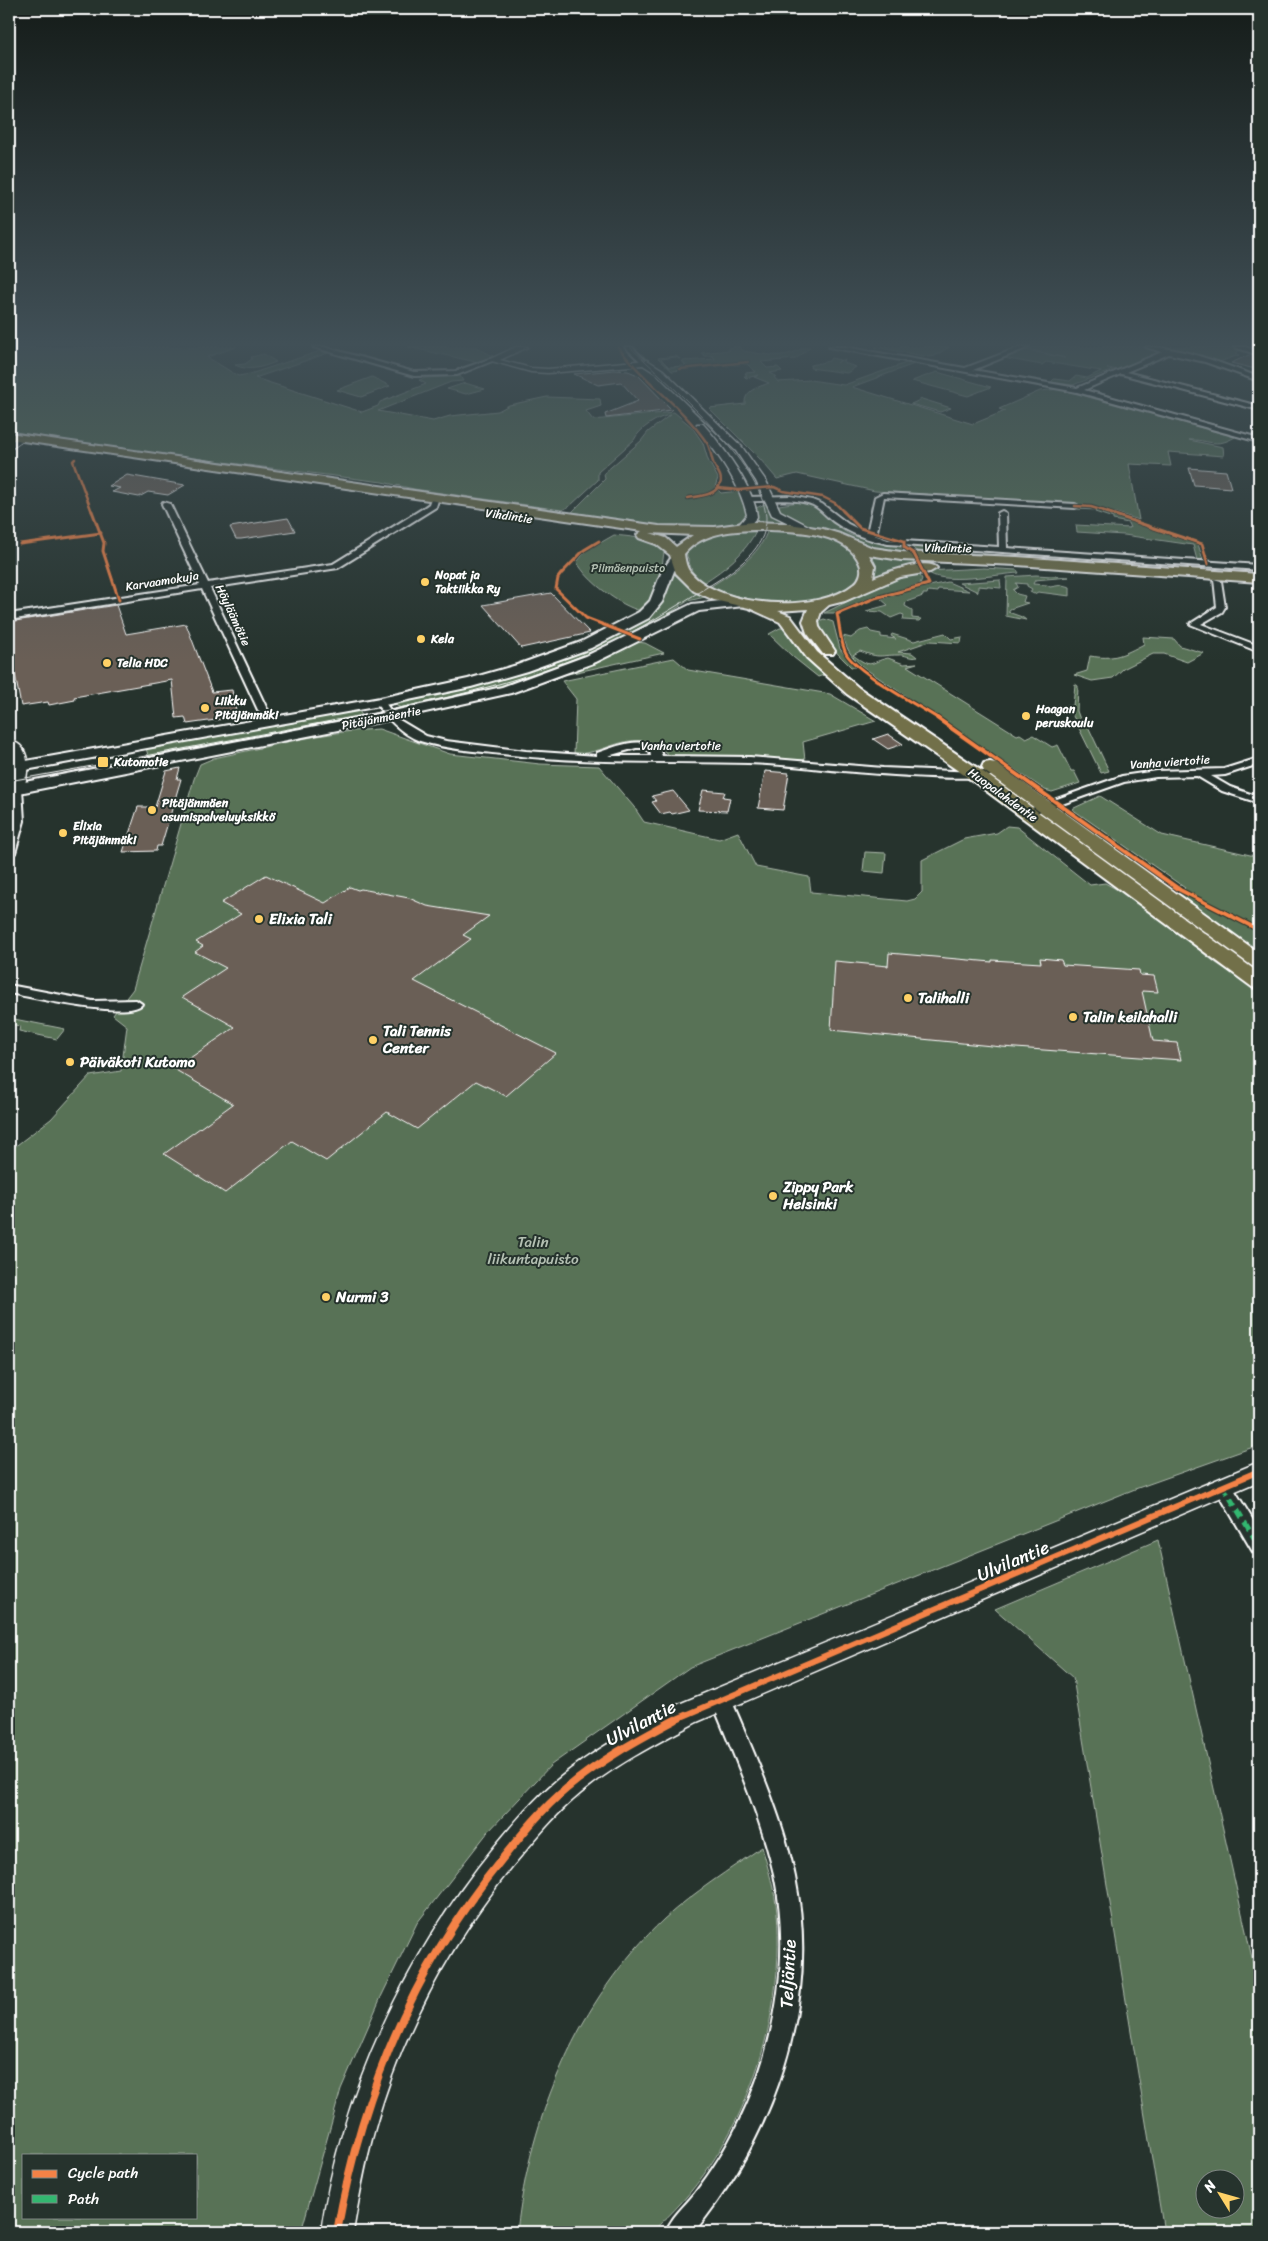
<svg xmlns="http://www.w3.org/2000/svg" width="1268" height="2241" font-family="Sriracha,sans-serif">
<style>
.green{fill:#587257;stroke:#acb8ab;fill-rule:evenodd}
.building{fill:#6b5f56;stroke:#fff}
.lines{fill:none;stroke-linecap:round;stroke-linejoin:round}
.minor-casing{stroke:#fff;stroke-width:4}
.tertiary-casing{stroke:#fff;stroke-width:3}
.secondary-casing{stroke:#fff;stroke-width:4}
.primary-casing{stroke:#fff;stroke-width:4}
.minor{fill:#26332d;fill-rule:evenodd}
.tertiary{fill:#26332d;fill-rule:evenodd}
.secondary{fill:#26332d;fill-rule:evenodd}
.primary{fill:#726f4a;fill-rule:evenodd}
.tram{stroke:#fff;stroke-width:1}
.quiet{stroke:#33b770;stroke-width:5;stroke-dasharray:9 5;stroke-linecap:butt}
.cycleway-far4-casing{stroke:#26332d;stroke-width:4.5}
.cycleway-far3-casing{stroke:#26332d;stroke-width:5}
.cycleway-far2-casing{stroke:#26332d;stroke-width:6}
.cycleway-far1-casing{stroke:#26332d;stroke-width:9}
.cycleway-casing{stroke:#26332d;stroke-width:11}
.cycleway-far4{stroke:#f48246;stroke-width:2.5}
.cycleway-far3{stroke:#f48246;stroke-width:3}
.cycleway-far2{stroke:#f48246;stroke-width:4}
.cycleway-far1{stroke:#f48246;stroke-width:6}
.cycleway{stroke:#f48246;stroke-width:8}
.poi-dot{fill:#ffd166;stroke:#26332d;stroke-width:2}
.labels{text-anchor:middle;stroke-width:4;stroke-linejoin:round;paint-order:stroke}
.far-street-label{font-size:12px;fill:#fff;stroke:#26332d}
.far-park-label{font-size:12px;fill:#b4c0b3;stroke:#26332d}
.far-poi-label{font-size:12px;font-weight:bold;fill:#fff;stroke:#26332d;text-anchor:start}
.poi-label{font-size:15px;font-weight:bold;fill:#fff;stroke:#26332d;text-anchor:start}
.park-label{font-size:15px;fill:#b4c0b3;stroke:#26332d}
.near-street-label{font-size:18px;fill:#fff;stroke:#26332d}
</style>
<rect width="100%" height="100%" fill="#26332d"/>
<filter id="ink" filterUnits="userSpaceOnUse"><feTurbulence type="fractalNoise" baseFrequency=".02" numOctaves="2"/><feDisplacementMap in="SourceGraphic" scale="10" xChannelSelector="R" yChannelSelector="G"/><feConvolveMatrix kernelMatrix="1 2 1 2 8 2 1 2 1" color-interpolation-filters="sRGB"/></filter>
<g filter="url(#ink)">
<!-- green -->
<g class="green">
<path d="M236,347L207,357L238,376L250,374L320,351L328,353L255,378L362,412L378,406L380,402L426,384L419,380L426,378L460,376L463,381L451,382L378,411L433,421L450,416L498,411L509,405L547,397L600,399L601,406L586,411L593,420L674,412L692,427L703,443L708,460L718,478L715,487L721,493L739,491L747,516C722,543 606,517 572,512L605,479L604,473L641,441L648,432L670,415C657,417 639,429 634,440L598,472V480L570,506L562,510L414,489L382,482L120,449L9,431V348Z"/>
<path d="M408,347H476L493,356L476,362Z"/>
<path d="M728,347H740L743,351C758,353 776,358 792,353C799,351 801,347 810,347L796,359L761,362L767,368L778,367L782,371L770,373L776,376L774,377L778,382L810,380L844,385L906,363L914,364L852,387L973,424L1005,411L999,409L1040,391L1059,389L1235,437C1215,449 1208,439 1189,440L1223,447L1224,456L1168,452L1171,466L1129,464L1139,520L1116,513L1101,512L1198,544L1203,560H1197L1193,545L1124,535L1077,532L1076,525L1130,528L1128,523L1113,520V518L1095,512L1096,510L1075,509L1074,504L875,491L797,474L777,479L760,459L709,408L745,404C744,390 759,387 769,383L754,377L759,375L746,378L744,376H747L745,373L756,372L747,364L672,371L658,358L676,356L680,359L675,357L661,359L669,367L686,366L682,361L715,359L713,356H705L701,353L730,350Z"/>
<path d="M875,347H949L935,356L929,357Z"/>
<path d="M1031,347H1142L1159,352L1117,370L1108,368L1107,369L1113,370L1073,385L1051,382L1054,379L1070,381L1076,376L1087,378L1101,371L1046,362L1042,365L1003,358L1026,350L1065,358L1028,349Z"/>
<path d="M1158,347H1233L1241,350L1235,353L1239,355L1219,362Z"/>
<path d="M264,354L276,362C263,367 249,372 235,365L245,364L252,359L251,357Z"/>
<path d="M831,358L840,360L837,363L841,360H845L844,363L856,367L847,373L810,368L811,365L829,361Z"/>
<path d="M937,372L991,387L968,396L912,381Z"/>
<path d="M372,377L390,386L361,397L337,390Z"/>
<path d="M465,383L485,389L466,394L447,389Z"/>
<path d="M922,399L951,408L940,412L911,404Z"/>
<path d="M799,502C822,504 831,526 851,535C869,542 897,539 909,554L876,549L841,534L801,524L780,514L779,505Z"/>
<path d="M767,503L774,515L786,522L755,521L758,515L756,508Z"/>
<path d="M757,529C745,554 726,568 703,583L692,571L685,550C704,533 732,531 757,529Z"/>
<path d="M768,529C792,531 836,532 853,552C856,556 859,561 861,565C861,581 848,589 834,593C827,596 820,600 812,602C786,609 735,598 710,587C733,572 760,556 768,529Z"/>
<path d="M614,535C630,537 653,537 664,552L659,588L653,599L641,611C620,606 587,581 577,562L586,551Z"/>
<path d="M909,545L945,551L1259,574L1067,562L989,555L919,553Z"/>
<path d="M870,556L913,561L915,566L873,576L875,569Z"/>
<path d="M984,568L1017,570L1019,573C999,574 939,586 927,571Z"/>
<path d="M672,572L690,589L705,597L688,601L654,623L590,657L496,690L403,709L393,704L454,689L646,618C665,602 666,595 672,572Z"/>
<path d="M918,572L922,579L920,584L873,597L835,613H824L863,594L883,581Z"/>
<path d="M1036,575L1069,577L1035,580L1033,584L1047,585L1050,587L1062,585L1070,587V596L1038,592L1034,594L1030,592L1032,589L1027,586V584L1016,583L1018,587L1013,590L1017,594L1025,596L1023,602L1028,603L1010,609L1008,612L1022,617L1026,620L1006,616L1007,577Z"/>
<path d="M1000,580L1001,588L978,586V592L959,583Z"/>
<path d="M948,582L969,591L938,589L937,592L928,591L927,594H923V596L906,602L905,606L912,610V618L921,619L919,621L903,620L904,615L901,614L891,618L882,612L866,611L888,605L881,599L907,591Z"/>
<path d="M824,619L833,622L840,649L855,667H851C838,654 825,642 818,625L819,621Z"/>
<path d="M780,628H785L806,656L824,675L818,677L793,657L769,634Z"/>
<path d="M868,629L871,632L881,634V637L896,639L891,636L892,634L914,641L945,633L951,639L962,637L961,643L930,641L898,652L912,653L917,657C909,659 906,654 898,655C879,655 881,659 860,651L853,655C873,670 869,662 888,658L904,664L917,663L907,666L1017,735L1020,734L1026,738L1033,735L1052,747L1058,745L1071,771H1074L1080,783L1052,792L1045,790L867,670C854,660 847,652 843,636L851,638L860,631Z"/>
<path d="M1143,637L1174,639L1180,646L1204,653L1187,662L1164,654H1153L1123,669L1113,678L1092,681L1074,675L1087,671L1090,656C1114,660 1123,655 1144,644Z"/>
<path d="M637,642L645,643L664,653L568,674L566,673Z"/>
<path d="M674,658L688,670L830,694L876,721L803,742L805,760L669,755C634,723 611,754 574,754L576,699L562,681Z"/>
<path d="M1075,684L1078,686L1077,711L1081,722H1086L1109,771L1101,773L1070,710L1064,706H1073Z"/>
<path d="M358,709L364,719L149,759L146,748Z"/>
<path d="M379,729L450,754L540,764L599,766L634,807L644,822L719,839L738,832L756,867L809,877L811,892L907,901L915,899L922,892V860L964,839L997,833L1007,826L1017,827L1090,885L1105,883L1127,895L1216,963L1259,991V1445L1135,1489L690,1667L551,1765L488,1832L417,1923L381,1997L341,2089L301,2232H9V1151L51,1119L90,1076L121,1071L127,1026L113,1015L133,989L194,779L200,764L214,758C268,747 324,731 379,729ZM24,2155H196V2217H24Z"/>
<path d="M1100,796L1162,835L1259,857V956L1179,893L1185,888L1072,809Z"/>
<path d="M865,852L886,853L884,873L863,871Z"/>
<path d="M9,1018L65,1029L57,1039L19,1031L20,1026L9,1024Z"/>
<path d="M1158,1540L1259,1989V2232H1164L1073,1678L995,1609ZM1206,2178H1236V2208H1206Z"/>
<path d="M762,1847C768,1868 775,1891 777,1913C786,2027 739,2158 651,2232H517C530,2116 578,2000 664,1919C694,1892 729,1870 762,1847Z"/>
</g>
<!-- building -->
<g class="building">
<path d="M1249,355L1259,357V370L1231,363Z"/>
<path d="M614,370L628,371L638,375L672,410L606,418L605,414L638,401L621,382L598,385L574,374Z"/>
<path d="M1189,468L1226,471L1231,488L1194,485Z"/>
<path d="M127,475L185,485L168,495L148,492L139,497L112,492L120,488L109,486Z"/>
<path d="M288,518L295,531L241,539H236L230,527Z"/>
<path d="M551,593L590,633L521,648L483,605Z"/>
<path d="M116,605L126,634L186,624L212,692L232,690L237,717L187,724L185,717L176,718L172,680L74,697L75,700L49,705L48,702L21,706L11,653L13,652L9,622Z"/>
<path d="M888,734L903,744L888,749L873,739Z"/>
<path d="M180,768L177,779H181L161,846H157L156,851L123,852L138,807H155L166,771Z"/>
<path d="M765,771L789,773L783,810L758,808Z"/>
<path d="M703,790L725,792L723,797L730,798L727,811L698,810Z"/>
<path d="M673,791L689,810L672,814L670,812L661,814L652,802L656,801L652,796Z"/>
<path d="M266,875L325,903L350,887L358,890L361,889L409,898L427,906L489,916L463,935L471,939L414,981L556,1053L506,1096L476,1081L417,1129L387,1112L326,1161L292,1141L225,1193L164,1154L233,1104L174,1069L235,1027L182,997L226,968L195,952L203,946L196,942L241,914L221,903Z"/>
<path d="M889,953L992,962V960L1041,963L1040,958L1061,960L1063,965L1139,970L1140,975L1154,976L1158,992L1142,991L1153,1041L1177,1043L1181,1060L1002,1047L831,1030L835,961L888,966Z"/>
</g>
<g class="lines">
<defs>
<g id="minor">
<path d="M313,347H324L414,372L456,371L490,359L495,360L457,375L414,376Z"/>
<path d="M625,347H632L646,361V363H642Z"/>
<path d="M829,347H845L965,368L1020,347H1029L973,370L1077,388L1162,352L1146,347C1184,347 1224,365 1259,377V381L1205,362L1169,354L1126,372L1259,406V410L1121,374L1084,390L1259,438V442L1077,392Z"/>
<path d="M1234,347H1245L1259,351V355Z"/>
<path d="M883,493L1075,504L1079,506L1075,508L884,497L877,531L874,535L888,540L999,547L998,513L1002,511L1006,513L1007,548L1259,565V570L888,544C868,540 851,534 834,522C827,517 821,509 813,505C793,497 768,502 747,501L743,499L747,497L791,496L812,500L822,504L848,524L867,533L875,497Z"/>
<path d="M432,495L439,497L436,507L338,568L210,588L267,709L278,719V723H272L258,710L202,589L9,620V614L200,585L162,504L163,502L170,504L208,583L333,564L422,509L429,504Z"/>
<path d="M1214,579L1221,581L1225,607L1222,612L1201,624L1259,646V652L1190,624L1217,607Z"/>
<path d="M380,699L383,700L396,718L426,736L446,741L526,751L597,756V753C617,746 639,736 659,748L662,756L750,757L883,768L976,772L998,769L1003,772C989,785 857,772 831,770C803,767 775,764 748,763C666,761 584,764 502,754C475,751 446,749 420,741C401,734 387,718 375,702ZM636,748H643L650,751L651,756H608Z"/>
<path d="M1259,758V764L1225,775L1211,776L1230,787L1259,797V803L1222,791L1197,776L1156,777L1124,782L1031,815H1023L1022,813L1023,811L1122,776L1156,771L1224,769Z"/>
<path d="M17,786L22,789L24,821L15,853L9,856V839L14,815L12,789Z"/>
<path d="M9,985L93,1001L136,1000L142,1004C130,1020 30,997 9,993Z"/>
<path d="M1223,1478L1229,1481L1259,1530V1554L1253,1552L1217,1491L1214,1486L1217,1481Z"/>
<path d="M721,1689L728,1692C752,1749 783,1816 795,1877C821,2004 774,2135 694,2232H666C671,2217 685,2206 695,2193C711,2172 726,2149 737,2126C775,2051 792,1957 774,1874C760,1814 734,1756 711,1699L714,1692Z"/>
</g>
<g id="tertiary">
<path d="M516,347H528L500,360L531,368L548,369L647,360L663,370L742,447L766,481L780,511L816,530L811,533L807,532L772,515L756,481L736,451L657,374L643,365L548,373L531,372L488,360Z"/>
<path d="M697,424H703C722,445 755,489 757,517L746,529H738L737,527L747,515C740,482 716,452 696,426Z"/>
<path d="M20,435L25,438L23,440L9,450V443Z"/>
<path d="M9,740C33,746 28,772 24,789L17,793L10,789C14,775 19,762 9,751Z"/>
<path d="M1259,1462V1481L697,1722C657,1743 616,1764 581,1793C554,1815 533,1842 511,1868C450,1944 401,2034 375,2128C365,2163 359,2197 353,2232H321C341,2092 406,1955 495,1846C514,1823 534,1799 557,1780C594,1749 637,1727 679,1704Z"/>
</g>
<g id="secondary">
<path d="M678,553L684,557L674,571L662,602L649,618L591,648L527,671L471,687L380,706L9,773V764L380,698L468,679L517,665L581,642L639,612L650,601L662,571L674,554Z"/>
<path d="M740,599L746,603L744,606L699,611L596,662L511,693L389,720L9,795V785L389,712L502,687L586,656L692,604Z"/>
</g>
<g id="primary">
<path d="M9,433L659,526L715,527L752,522L782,523L823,529L840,534L873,548L901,552L1017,557L1259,574V582L1017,565L901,560L869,555L875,566L873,578C885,573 928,557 937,568L930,572L900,577L845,601L829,605L821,612L818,621L819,627L835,651L833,654H823L807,633L803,621L808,609L778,611L790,616L817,652L859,688L982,771L1259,973V989L1252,987L970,779L847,694L807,658L780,622L749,608L714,600L694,591L676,573L670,555L656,544L639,538L637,535L642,531L9,439ZM765,530C794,531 848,532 860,564C863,571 860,580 854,584C819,614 720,608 690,572C686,567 685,560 684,554C703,531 737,530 765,530ZM650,533L693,535L676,547L666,538Z"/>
<path d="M990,762L996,763L1259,953V968L1252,966L984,771L982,767L984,763Z"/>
</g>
</defs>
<!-- minor casing -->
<use href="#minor" class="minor-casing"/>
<!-- tertiary casing -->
<use href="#tertiary" class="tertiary-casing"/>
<!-- secondary casing -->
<use href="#secondary" class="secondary-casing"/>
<!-- primary casing -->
<use href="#primary" class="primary-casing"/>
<!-- minor -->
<use href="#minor" class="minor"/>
<!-- tertiary -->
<use href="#tertiary" class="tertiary"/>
<!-- secondary -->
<use href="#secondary" class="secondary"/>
<!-- primary -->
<use href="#primary" class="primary"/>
<!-- tram -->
<path class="tram" d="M9,781C101,765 192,747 283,730C385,711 488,694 584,655C624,639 662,615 699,592C725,576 768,553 766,517C763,465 667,382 630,347"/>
<!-- quiet -->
<path class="quiet" d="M1223,1486L1259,1546"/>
<defs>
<g id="cycleway-far4">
<path d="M618,347C644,382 683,407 707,443C711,450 711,458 714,465C718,472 724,479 719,486C713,496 698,496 688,498"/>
<path d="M680,369L748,362"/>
<path d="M75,459L73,461L92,512"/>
<path d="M719,488L739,490L774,487L783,491L823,497L835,503L844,512"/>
<path d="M1075,506L1091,507L1107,512"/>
</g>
<g id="cycleway-far3">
<path d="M92,511L104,543L103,551L119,600"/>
<path d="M843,511L860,528L904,541V547L914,554L929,584L875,598L837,614C840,627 840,644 847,655C860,674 917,705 939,719"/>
<path d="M1103,511L1202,544L1208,564"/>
<path d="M599,541L584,550L561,574L558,578L556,589L586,618L640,639"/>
<path d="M20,544L101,533"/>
</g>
<path id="cycleway-far2" d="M937,718L1180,890L1259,930"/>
<path id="cycleway-far1" d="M672,1721L1259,1471"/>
<path id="cycleway" d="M337,2232C361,2094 413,1968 502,1859C522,1834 542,1809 566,1789C599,1761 637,1740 675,1720"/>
</defs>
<!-- cycleway-far4 casing -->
<use href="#cycleway-far4" class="cycleway-far4-casing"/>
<!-- cycleway-far3 casing -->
<use href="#cycleway-far3" class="cycleway-far3-casing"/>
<!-- cycleway-far2 casing -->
<use href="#cycleway-far2" class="cycleway-far2-casing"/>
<!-- cycleway-far1 casing -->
<use href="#cycleway-far1" class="cycleway-far1-casing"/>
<!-- cycleway casing -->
<use href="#cycleway" class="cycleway-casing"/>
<!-- cycleway-far4 -->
<use href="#cycleway-far4" class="cycleway-far4"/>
<!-- cycleway-far3 -->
<use href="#cycleway-far3" class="cycleway-far3"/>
<!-- cycleway-far2 -->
<use href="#cycleway-far2" class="cycleway-far2"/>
<!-- cycleway-far1 -->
<use href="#cycleway-far1" class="cycleway-far1"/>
<!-- cycleway -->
<use href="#cycleway" class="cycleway"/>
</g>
</g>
<!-- sky -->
<linearGradient id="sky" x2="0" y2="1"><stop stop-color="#151c19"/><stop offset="0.52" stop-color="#415057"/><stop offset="1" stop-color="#415057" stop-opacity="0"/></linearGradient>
<rect width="1268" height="661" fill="url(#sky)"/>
<!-- markers -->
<g class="poi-dot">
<circle cx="425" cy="582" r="5"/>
<circle cx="421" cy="639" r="5"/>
<circle cx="107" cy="663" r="5"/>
<circle cx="205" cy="708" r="5"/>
<circle cx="1026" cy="716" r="5"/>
<rect x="97" y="756" width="12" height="12" rx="2.5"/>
<circle cx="152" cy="810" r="5"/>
<circle cx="63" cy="833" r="5"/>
<circle cx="259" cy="919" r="5"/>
<circle cx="908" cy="998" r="5"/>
<circle cx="1073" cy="1017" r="5"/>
<circle cx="373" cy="1040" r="5"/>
<circle cx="70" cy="1062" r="5"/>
<circle cx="773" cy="1196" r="5"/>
<circle cx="326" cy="1297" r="5"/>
</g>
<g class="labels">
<!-- far-street labels -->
<g class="far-street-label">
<text transform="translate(509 516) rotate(8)" y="4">Vihdintie</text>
<text transform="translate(948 548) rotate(1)" y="4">Vihdintie</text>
<text transform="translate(162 581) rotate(-9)" y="4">Karvaamokuja</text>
<text transform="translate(233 615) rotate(65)" y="4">Höyläämötie</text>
<text transform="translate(381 718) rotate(-11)" y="4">Pitäjänmäentie</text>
<text x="681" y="750">Vanha viertotie</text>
<text transform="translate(1170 762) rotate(-4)" y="4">Vanha viertotie</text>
<text transform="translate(1003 795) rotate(36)" y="4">Huopalahdentie</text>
</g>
<!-- far-park labels -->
<g class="far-park-label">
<text x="628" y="572">Piimäenpuisto</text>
</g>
<!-- far-poi labels -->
<g class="far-poi-label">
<text x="435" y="579">Nopat ja<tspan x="435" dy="14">Taktiikka Ry</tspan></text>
<text x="431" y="643">Kela</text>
<text x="117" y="667">Telia HDC</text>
<text x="215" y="705">Liikku<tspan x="215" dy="14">Pitäjänmäki</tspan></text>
<text x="1036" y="713">Haagan<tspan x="1036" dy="14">peruskoulu</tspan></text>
<text x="114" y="766">Kutomotie</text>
<text x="162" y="807">Pitäjänmäen<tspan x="162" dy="14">asumispalveluyksikkö</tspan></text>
<text x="73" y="830">Elixia<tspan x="73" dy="14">Pitäjänmäki</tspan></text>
</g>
<!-- poi labels -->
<g class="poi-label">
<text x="269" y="924">Elixia Tali</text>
<text x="918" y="1003">Talihalli</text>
<text x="1083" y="1022">Talin keilahalli</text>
<text x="383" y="1036">Tali Tennis<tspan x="383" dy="17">Center</tspan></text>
<text x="80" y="1067">Päiväkoti Kutomo</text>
<text x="783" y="1192">Zippy Park<tspan x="783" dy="17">Helsinki</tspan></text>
<text x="336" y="1302">Nurmi 3</text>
</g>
<!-- park labels -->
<g class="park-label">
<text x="533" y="1247">Talin<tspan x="533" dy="17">liikuntapuisto</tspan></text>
</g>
<!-- near-street labels -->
<g class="near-street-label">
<text transform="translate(1013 1561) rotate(-23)" y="6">Ulvilantie</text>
<text transform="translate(641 1723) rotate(-28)" y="6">Ulvilantie</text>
<text transform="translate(788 1974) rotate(-87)" y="6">Teljäntie</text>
</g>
</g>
<!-- margin -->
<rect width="1268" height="2241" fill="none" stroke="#26332d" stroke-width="30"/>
<rect x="15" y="15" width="1238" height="2211" fill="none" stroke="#fff" stroke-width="2" filter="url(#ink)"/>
<!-- legend -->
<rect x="22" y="2154" width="175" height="65" fill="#26332d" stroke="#7d8581"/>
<rect x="32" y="2170" width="25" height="8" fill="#f48246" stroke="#7d8581"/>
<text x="68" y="2178" font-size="15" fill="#ffffff">Cycle path</text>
<rect x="32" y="2195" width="25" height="8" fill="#33b770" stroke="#7d8581"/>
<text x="68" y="2204" font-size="15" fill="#ffffff">Path</text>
<!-- north arrow -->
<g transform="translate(1220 2194) rotate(307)"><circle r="24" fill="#26332d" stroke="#7d8581"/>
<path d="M0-4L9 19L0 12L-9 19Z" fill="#ffd166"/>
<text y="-8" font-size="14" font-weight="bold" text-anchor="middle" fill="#ffffff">N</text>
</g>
</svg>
